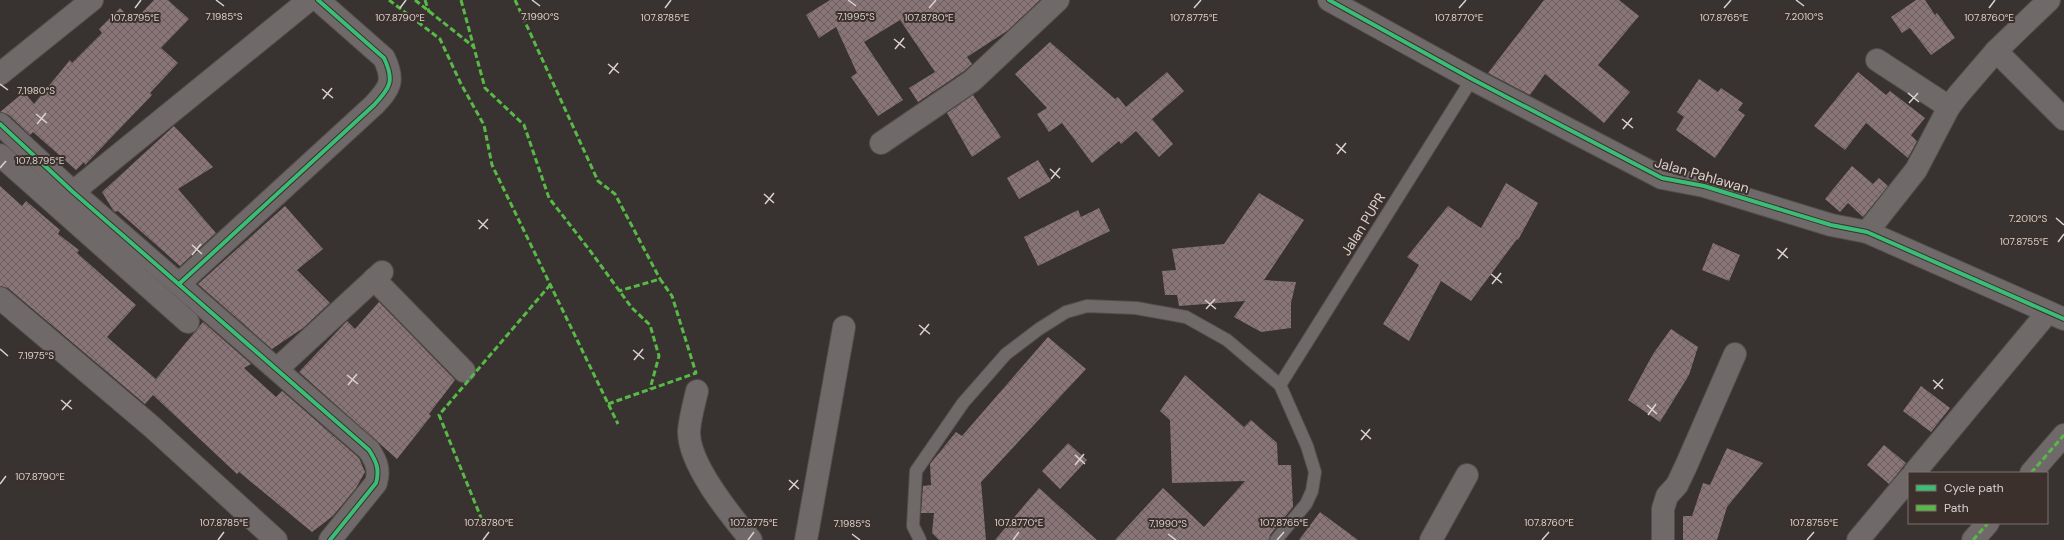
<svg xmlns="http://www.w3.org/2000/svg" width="2064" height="540" font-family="'DM Sans',sans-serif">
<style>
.building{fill:url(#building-cross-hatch)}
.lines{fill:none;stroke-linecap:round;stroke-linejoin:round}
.lane-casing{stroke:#544f4c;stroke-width:14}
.street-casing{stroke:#544f4c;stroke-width:24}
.lane{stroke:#6f6a69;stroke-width:12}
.street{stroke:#6f6a69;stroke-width:22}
.quiet{stroke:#58b947;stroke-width:3;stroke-dasharray:6 3;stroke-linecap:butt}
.cycleway-casing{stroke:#3c302c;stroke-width:6}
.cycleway{stroke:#3abd76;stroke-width:4}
.ticks{fill:none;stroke:#d9d2cf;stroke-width:1.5}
.labels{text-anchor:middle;stroke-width:4;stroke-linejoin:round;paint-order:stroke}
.street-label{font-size:14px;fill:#d9d2cf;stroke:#3c302c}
.ticks-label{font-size:10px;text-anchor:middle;fill:#d9d2cf;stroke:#3c302c;stroke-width:4;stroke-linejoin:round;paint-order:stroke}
</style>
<defs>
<pattern id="building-cross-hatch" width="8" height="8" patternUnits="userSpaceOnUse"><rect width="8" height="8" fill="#897578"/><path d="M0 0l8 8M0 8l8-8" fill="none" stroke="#6c5f61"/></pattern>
</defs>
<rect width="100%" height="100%" fill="#383230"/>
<!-- building -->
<g class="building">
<path d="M154,0H168L189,19L161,48L178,63L150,93L152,95L85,165L84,162L76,170L33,132L30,135L9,115L0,112L24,92L34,104L70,60L72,63L102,33L99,29L120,8L134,21Z"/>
<path d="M830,0H1040L1007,31L967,57L972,64L964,71L918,102L909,88L935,72L900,20L864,42L903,100L878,116L851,77L857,73L836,27L819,38L806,15Z"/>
<path d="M1544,0H1619L1639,16L1598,65L1630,92L1604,123L1545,74L1530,95L1488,73Z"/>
<path d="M1916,0H1925L1935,15L1937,13L1955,38L1931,55L1910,28L1902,33L1891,17Z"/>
<path d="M1050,42L1115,99L1118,97L1126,107L1167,72L1184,91L1152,119L1173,144L1159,157L1136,131L1121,144L1119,141L1092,163L1062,123L1049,132L1037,114L1047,108L1015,74Z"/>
<path d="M1858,72L1886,95L1890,91L1925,118L1911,135L1917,141L1908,158L1866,123L1845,150L1814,126Z"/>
<path d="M1699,79L1718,92L1721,88L1743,103L1738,110L1745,115L1715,158L1676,130L1684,117L1677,112Z"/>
<path d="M973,95L1001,137L972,157L947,113Z"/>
<path d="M174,126L213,167L178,189L216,233L180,266L118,211L115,212L113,210L102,192Z"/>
<path d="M1038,160L1051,181L1019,199L1007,178Z"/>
<path d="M1852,166L1873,184L1879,178L1888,186L1863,217L1848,203L1840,212L1825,199Z"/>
<path d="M1506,183L1538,203L1518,240L1517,239L1471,301L1441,281L1409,341L1383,324L1419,265L1407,257L1448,206L1481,228Z"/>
<path d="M0,186L22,206L26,201L60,230L58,234L79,250L77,253L136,305L107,337L156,379L203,322L251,364L244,368L276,397L282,391L359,458L365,472L356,488L333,516L312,532L239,472L237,474L153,395L145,404L8,288L0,286Z"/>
<path d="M1259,193L1304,220L1264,280L1296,282L1291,303V328L1261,332L1234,317L1245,301L1179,306L1177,295H1165L1162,271L1176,270L1172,249L1224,244Z"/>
<path d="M285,206L323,249L297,270L330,303L303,328L272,349L198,284Z"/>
<path d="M1099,208L1110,231L1038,266L1024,237L1078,210L1081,217Z"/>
<path d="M1713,243L1740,255L1729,281L1702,270Z"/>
<path d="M379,302L455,380L429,414L431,416L397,459L299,372L347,321L355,329Z"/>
<path d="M1671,329L1698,347L1689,375L1660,422L1628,400L1653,354Z"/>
<path d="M1048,337L1086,369L981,482L986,540H939L932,533L934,513H921L923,486L931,485L930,464L956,432L962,436Z"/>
<path d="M1185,375L1244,427L1251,420L1277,443L1278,465H1291L1293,507L1270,535L1269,540H1115L1163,488L1204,527L1245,481L1172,483L1170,420L1160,411Z"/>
<path d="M1921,386L1950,408L1931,432L1903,411Z"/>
<path d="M1068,443L1087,460L1060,489L1042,471Z"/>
<path d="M1884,445L1906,463L1889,484L1867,465Z"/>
<path d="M1727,448L1763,463L1727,507L1717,540H1683V516H1692L1703,483L1710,485Z"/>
<path d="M1039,488L1097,540H995Z"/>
<path d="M1320,512L1358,540H1299Z"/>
</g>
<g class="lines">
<defs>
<g id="lane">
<path d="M1280,385L1472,79"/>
<path d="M920,540L913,526L916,471L963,403L1006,354L1039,329L1066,312L1087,306L1136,308L1186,317L1227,340L1280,385L1307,446L1315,472L1312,491L1306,504L1276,540"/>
</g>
<g id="street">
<path d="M1329,0L1472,79L1662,178L1704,186L1831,225L1867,232L2064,319"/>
<path d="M1996,51L2064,119"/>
<path d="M1877,60L1949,107"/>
<path d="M0,74L92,0"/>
<path d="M0,124L73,192L369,450C376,461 380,469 376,483L330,540"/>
<path d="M881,143L972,81L1058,0"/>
<path d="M0,155L188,322"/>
<path d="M73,192L309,0"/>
<path d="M1867,232L1916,170L1949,107L1959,94L1996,51L2049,0"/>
<path d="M374,279L464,371"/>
<path d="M179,284L374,105C390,88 395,81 384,58L318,0"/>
<path d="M0,298L151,426L276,540"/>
<path d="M277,369L382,272"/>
<path d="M697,391C694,404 690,418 689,431C688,464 731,516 751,540"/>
<path d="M1914,473L2048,312"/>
<path d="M2031,473L2064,435"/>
<path d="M806,540L844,327"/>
<path d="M1431,540L1467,475"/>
<path d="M1663,540V509L1667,496L1677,485L1686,466L1735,354"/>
<path d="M1858,540L1909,479"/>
<path d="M1973,540L1988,523"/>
</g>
</defs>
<!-- lane casing -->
<use href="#lane" class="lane-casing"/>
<!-- street casing -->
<use href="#street" class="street-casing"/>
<!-- lane -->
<use href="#lane" class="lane"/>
<!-- street -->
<use href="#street" class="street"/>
<!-- quiet -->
<g class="quiet">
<path d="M389,0L440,39L461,84L484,125L492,165L618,424"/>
<path d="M415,0L474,47"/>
<path d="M425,0L429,12"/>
<path d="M461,0L485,88L524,125L549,198L588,248L632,308L650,325L659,356L650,389"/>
<path d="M515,0L598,181L615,194L660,279"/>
<path d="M608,404L696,373L672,296L660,279L619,291"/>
<path d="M2031,473L2064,435"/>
<path d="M482,520L439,415L550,285"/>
<path d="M1973,540L1988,523"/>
</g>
<defs>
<g id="cycleway">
<path d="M1329,0L1472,79L1662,178L1704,186L1831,225L1867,232L2064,319"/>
<path d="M0,124L73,192L369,450C376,461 380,469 376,483L330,540"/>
<path d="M179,284L374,105C390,88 395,81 384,58L318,0"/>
</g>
</defs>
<!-- cycleway casing -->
<use href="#cycleway" class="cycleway-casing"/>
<!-- cycleway -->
<use href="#cycleway" class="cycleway"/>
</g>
<!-- ticks -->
<path class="ticks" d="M216,0L224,6M532,0L540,6M848,0L856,6M1796,0L1804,6M135,8L141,0M400,8L406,0M665,8L671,0M929,8L936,0M1194,8L1201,0M1459,8L1466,0M1724,8L1731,0M1989,8L1995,0M894,39L905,48M895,49L904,38M608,64L619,73M609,74L618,63M0,84L8,90M322,89L333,98M1908,93L1919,102M323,99L332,88M1909,103L1918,93M36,114L47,123M1622,119L1633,128M37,124L46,113M1623,129L1632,118M1336,144L1346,153M1337,154L1346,143M0,168L6,161M1050,169L1060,178M1051,179L1060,168M764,194L774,203M765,204L774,193M2056,218L2064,225M478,220L488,229M479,229L488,219M2058,242L2064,234M192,245L202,254M1777,249L1788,258M192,255L201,244M1778,259L1787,248M1491,274L1502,283M1492,284L1501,273M1205,300L1216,309M1206,309L1215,299M919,325L930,334M920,335L929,324M0,349L8,356M633,350L644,359M634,360L643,349M347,375L358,384M1933,380L1943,389M348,385L357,374M1934,389L1943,379M61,400L72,409M1647,405L1657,414M62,410L71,400M1648,415L1656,404M1361,430L1371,439M1361,440L1370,429M1075,455L1085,464M1075,465L1084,454M789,480L799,489M0,484L6,476M789,490L798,480M852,534L860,540M1168,534L1176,540M218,540L224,532M483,540L489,532M748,540L754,532M1013,540L1019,532M1277,540L1284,532M1542,540L1549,532M1807,540L1814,532"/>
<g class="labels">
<!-- street labels -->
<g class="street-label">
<text transform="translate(1702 175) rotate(16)" y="5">Jalan Pahlawan</text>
<text transform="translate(1363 224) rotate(-58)" y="5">Jalan PUPR</text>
</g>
</g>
<g class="ticks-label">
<text x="224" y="20">7.1985°S</text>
<text x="540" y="20">7.1990°S</text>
<text x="856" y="20">7.1995°S</text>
<text x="1804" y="20">7.2010°S</text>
<text x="135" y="21">107.8795°E</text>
<text x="400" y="21">107.8790°E</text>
<text x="665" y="21">107.8785°E</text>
<text x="929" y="21">107.8780°E</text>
<text x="1194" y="21">107.8775°E</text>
<text x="1459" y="21">107.8770°E</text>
<text x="1724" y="21">107.8765°E</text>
<text x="1989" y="21">107.8760°E</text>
<text x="36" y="94">7.1980°S</text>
<text x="40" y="164">107.8795°E</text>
<text x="2028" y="222">7.2010°S</text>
<text x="2024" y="245">107.8755°E</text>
<text x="36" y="359">7.1975°S</text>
<text x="40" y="480">107.8790°E</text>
<text x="224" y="526">107.8785°E</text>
<text x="489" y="526">107.8780°E</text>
<text x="754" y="526">107.8775°E</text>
<text x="1019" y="526">107.8770°E</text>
<text x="1284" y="526">107.8765°E</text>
<text x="1549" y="526">107.8760°E</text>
<text x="1814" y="526">107.8755°E</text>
<text x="852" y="527">7.1985°S</text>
<text x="1168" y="527">7.1990°S</text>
</g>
<!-- legend -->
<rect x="1908" y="472" width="140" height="52" fill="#3c302c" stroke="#7b716d"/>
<rect x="1916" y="485" width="20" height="6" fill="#3abd76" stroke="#7b716d"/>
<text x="1944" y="492" font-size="12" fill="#d9d2cf">Cycle path</text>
<rect x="1916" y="505" width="20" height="6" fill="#58b947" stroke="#7b716d"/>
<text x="1944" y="512" font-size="12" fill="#d9d2cf">Path</text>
</svg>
